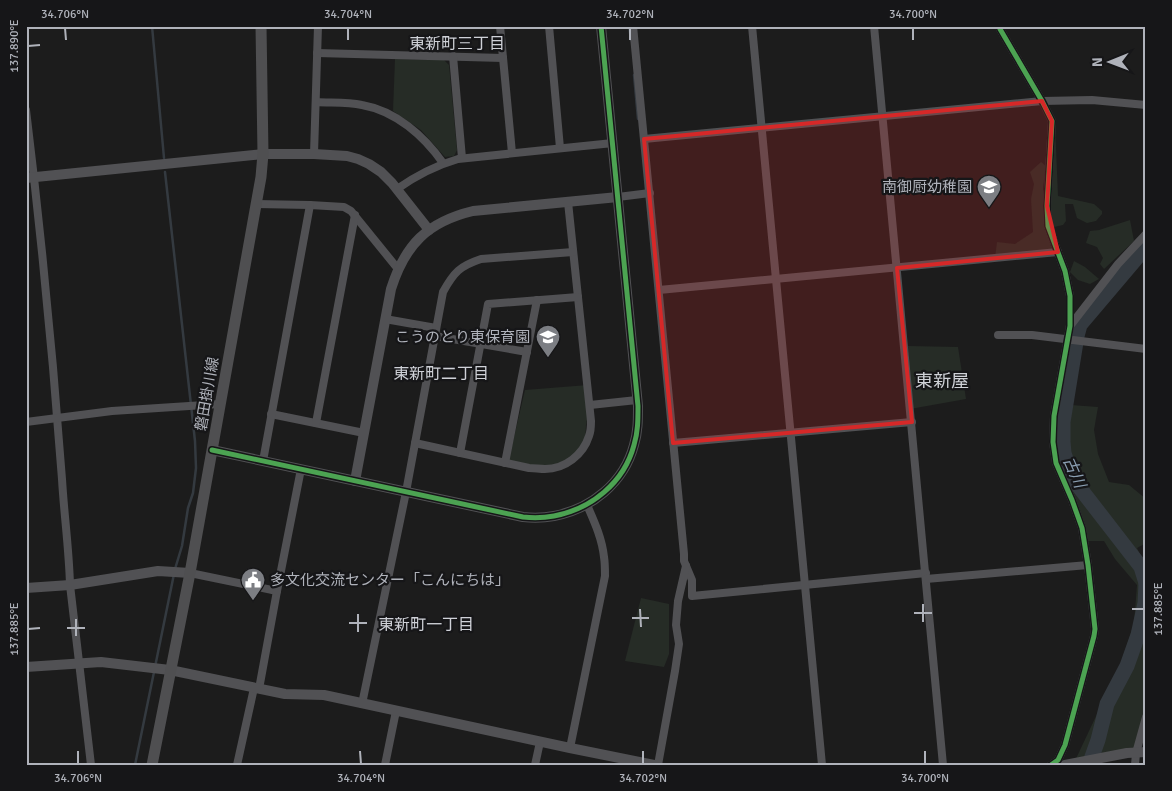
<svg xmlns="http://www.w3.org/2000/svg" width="1172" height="791" font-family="Signika,'Noto Sans JP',sans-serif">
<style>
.green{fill:#262c26}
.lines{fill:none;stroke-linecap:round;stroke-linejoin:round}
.stream{stroke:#343a40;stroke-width:2.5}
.river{stroke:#343a40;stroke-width:15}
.minor{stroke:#515154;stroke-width:8}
.tertiary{stroke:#515154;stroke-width:10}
.secondary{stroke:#4f4f51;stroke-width:11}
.cycleway-casing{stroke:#161618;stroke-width:8}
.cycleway{stroke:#4ca352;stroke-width:5}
.marked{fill:#d62828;fill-opacity:0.2;stroke:#d62828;stroke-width:4;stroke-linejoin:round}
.ticks{fill:none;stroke:#afb2ba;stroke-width:2}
.labels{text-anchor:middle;stroke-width:4.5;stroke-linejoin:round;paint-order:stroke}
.poi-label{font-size:15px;fill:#afb2ba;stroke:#161618;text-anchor:end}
.street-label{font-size:15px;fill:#afb2ba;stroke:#161618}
.neighbourhood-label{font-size:16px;fill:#cfd1d7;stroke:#161618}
.water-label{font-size:16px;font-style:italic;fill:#8a9eb1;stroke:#161618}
.quarter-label{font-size:18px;fill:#cfd1d7;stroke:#161618}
.neatline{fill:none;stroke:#afb2ba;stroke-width:2}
.ticks-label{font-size:12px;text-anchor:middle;fill:#afb2ba}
</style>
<rect width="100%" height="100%" fill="#1c1c1c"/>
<!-- green -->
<g class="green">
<path d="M395,59L444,60L449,65L457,150L454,156L445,157L421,130L393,111Z"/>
<path d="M1055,123L1058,196L1094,204L1102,211V214L1096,221L1087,223L1077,218L1073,204H1065L1066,221L1063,225L1054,227L1048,222C1048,234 1048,242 1054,252L995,258L997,242L1015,244L1033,232L1031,199L1034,184L1030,172L1041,162L1046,166L1043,187L1044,204Z"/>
<path d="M1130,220L1134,241L1104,269L1100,264L1103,258L1097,247L1086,243L1090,231L1099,230Z"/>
<path d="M1074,261L1085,267L1099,279L1090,284L1078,280L1070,272Z"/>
<path d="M1068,339L1083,341L1071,405L1098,407L1094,430L1098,454L1109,482L1129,485L1146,499V543L1137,548L1146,567V719L1136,753L1097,759L1095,765H1073L1121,663L1134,623L1137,585L1115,559L1104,541H1088L1056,463L1053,439Z"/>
<path d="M908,346L958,347L966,399L910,409Z"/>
<path d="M588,385L590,405L586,425L585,445L578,454L548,469L508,463L525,390Z"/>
<path d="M641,598L669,604V654L664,667L625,661Z"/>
</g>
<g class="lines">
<!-- stream -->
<g class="stream">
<path d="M152,26L164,158"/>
<path d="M629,26L631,40"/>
<path d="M634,75L638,119"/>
<path d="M165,172L195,441L196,468L193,493L188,508L182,546L175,569"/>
<path d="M155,667L174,574"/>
<path d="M135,765L154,672"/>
</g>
<!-- river -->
<g class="river">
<path d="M1146,247L1080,325L1077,336L1063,422V442L1064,453L1069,468L1076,483L1141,567L1146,583"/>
<path d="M1089,765L1098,740L1107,704L1127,666L1138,635L1145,603L1146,583"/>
</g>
<!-- minor -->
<g class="minor">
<path d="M500,26L512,153"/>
<path d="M549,26L560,148"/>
<path d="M633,26L684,554V561L692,580V596L926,573"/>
<path d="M752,26L822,765"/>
<path d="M874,26L943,765"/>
<path d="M1000,26V29L1042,101L1052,121L1047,206L1048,226L1065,271L1070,296V326L1054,416L1053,442L1056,463L1072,500L1082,528L1088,565L1095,629L1094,636L1065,745L1058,760L1051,765"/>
<path d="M317,53L503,58"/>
<path d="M453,56L462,158"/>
<path d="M316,102C331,103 347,102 362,105C396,111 424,136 443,163"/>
<path d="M26,110C41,233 53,356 62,479C64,514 69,549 70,585L91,765"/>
<path d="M644,139L1042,101L1092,100L1146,105"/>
<path d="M314,154L318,26"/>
<path d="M397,189C417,175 434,166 458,159L613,143"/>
<path d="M618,197L650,193"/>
<path d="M256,204L310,205L344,207L351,211L398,269"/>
<path d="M659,290L1058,252"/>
<path d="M385,319L436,328"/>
<path d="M1070,326L1118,264L1146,234"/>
<path d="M998,335H1032L1146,349"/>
<path d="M435,336L527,352"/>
<path d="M590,405L637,400"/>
<path d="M271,414L364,433"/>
<path d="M26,422L112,411L220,404"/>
<path d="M316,423L355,215"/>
<path d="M415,443L529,468C534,468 540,469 545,469C565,469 583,455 589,436C591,431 591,426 591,421L568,202"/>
<path d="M673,443L912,422"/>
<path d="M460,453L488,304L578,297"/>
<path d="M263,461L310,205"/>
<path d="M505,463L537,300"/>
<path d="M190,573L277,591"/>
<path d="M926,579L1088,565"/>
<path d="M259,689L277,591L301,469"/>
<path d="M362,704L406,492L443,292C454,272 460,266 481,259L573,252"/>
<path d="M570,748L605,576C605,570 605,563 604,557C602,538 594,521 587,505"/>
<path d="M237,765L254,688"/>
<path d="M385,765L396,711"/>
<path d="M535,765L540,742"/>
<path d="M658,765L675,671L679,644L676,625L678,601L686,566"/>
<path d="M1135,765L1136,753L1146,717"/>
</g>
<!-- tertiary -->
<g class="tertiary">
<path d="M26,178L263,154H314L347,156L358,159L369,164L381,172L392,183L429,230"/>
<path d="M212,450L523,517C533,518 543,518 554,516C591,509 624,483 634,445C638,432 638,420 638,406L601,26"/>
<path d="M355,481L391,289C405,245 427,222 473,211L618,197"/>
<path d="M26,588L70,585L158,571L190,573"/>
<path d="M26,667L101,662L170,670L285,694L324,695L570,748L654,765"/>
<path d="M1065,765L1127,753L1146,752"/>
</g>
<!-- secondary -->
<path class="secondary" d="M152,765L190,573L261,177L263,154L261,26"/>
<defs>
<g id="cycleway">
<path d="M1000,26V29L1042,101L1052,121L1047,206L1048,226L1065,271L1070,296V326L1054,416L1053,442L1056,463L1072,500L1082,528L1088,565L1095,629L1094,636L1065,745L1058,760L1051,765"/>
<path d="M212,450L523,517C533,518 543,518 554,516C591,509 624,483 634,445C638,432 638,420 638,406L601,26"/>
</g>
</defs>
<!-- cycleway casing -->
<use href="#cycleway" class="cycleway-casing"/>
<!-- cycleway -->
<use href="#cycleway" class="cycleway"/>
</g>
<!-- marked area -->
<path class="marked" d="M1042,101L1052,121L1047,206L1058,252L897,268L912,422L673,443L644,139Z"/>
<!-- ticks -->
<path class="ticks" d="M65,28L66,40M348,28V40M630,28V40M913,28V40M28,46L40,45M923,604V622M640,609L641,627M1132,609H1144M914,613H932M358,614V632M632,618H649M76,619V636M349,623H367M67,628H85M28,629L40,628M78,751V764M360,751L361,764M643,751V764M925,751V764"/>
<!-- icons -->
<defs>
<symbol id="school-pin" viewBox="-11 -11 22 30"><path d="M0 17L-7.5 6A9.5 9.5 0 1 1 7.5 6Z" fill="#7c7e83" stroke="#161618"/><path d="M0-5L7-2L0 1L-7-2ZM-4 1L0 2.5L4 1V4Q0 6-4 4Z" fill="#fff"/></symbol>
<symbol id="civic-pin" viewBox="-11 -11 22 30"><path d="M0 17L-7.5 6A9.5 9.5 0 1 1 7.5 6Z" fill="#7c7e83" stroke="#161618"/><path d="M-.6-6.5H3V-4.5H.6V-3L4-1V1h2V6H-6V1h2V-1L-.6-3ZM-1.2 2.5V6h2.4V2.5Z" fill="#fff"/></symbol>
</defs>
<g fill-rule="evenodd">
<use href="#school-pin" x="975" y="173" width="28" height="38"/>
<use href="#school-pin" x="534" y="323" width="28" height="38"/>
<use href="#civic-pin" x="239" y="566" width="28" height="38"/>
</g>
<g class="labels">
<!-- poi labels -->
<g class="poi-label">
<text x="972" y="192">南御厨幼稚園</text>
<text x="530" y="342">こうのとり東保育園</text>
<text x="270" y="585" text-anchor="start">多文化交流センター「こんにちは」</text>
</g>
<!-- street labels -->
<g class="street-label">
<text transform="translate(207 394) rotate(-80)" y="5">磐田掛川線</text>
</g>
<!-- neighbourhood labels -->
<g class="neighbourhood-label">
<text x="457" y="49">東新町三丁目</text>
<text x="441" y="379">東新町二丁目</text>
<text x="426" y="630">東新町一丁目</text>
</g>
<!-- water labels -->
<g class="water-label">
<text transform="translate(1075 472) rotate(66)" y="6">古川</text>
</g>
<!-- quarter labels -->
<g class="quarter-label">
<text x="942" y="387">東新屋</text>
</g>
</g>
<!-- border -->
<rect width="1172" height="791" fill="none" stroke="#161618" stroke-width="55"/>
<!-- north arrow -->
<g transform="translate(1110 62) rotate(269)" stroke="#161618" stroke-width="4" paint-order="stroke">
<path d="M0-4L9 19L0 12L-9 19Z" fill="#afb2ba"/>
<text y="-8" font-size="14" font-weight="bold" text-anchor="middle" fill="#afb2ba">N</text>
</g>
<rect x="28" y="28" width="1116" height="736" class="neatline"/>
<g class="ticks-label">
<text x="65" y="18">34.706°N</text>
<text x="348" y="18">34.704°N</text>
<text x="630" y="18">34.702°N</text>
<text x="913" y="18">34.700°N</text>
<text transform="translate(14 46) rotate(-90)" y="4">137.890°E</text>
<text transform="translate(1158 609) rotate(-90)" y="4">137.885°E</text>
<text transform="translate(14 629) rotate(-90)" y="4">137.885°E</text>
<text x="78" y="782">34.706°N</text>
<text x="361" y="782">34.704°N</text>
<text x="643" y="782">34.702°N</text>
<text x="925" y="782">34.700°N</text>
</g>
</svg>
